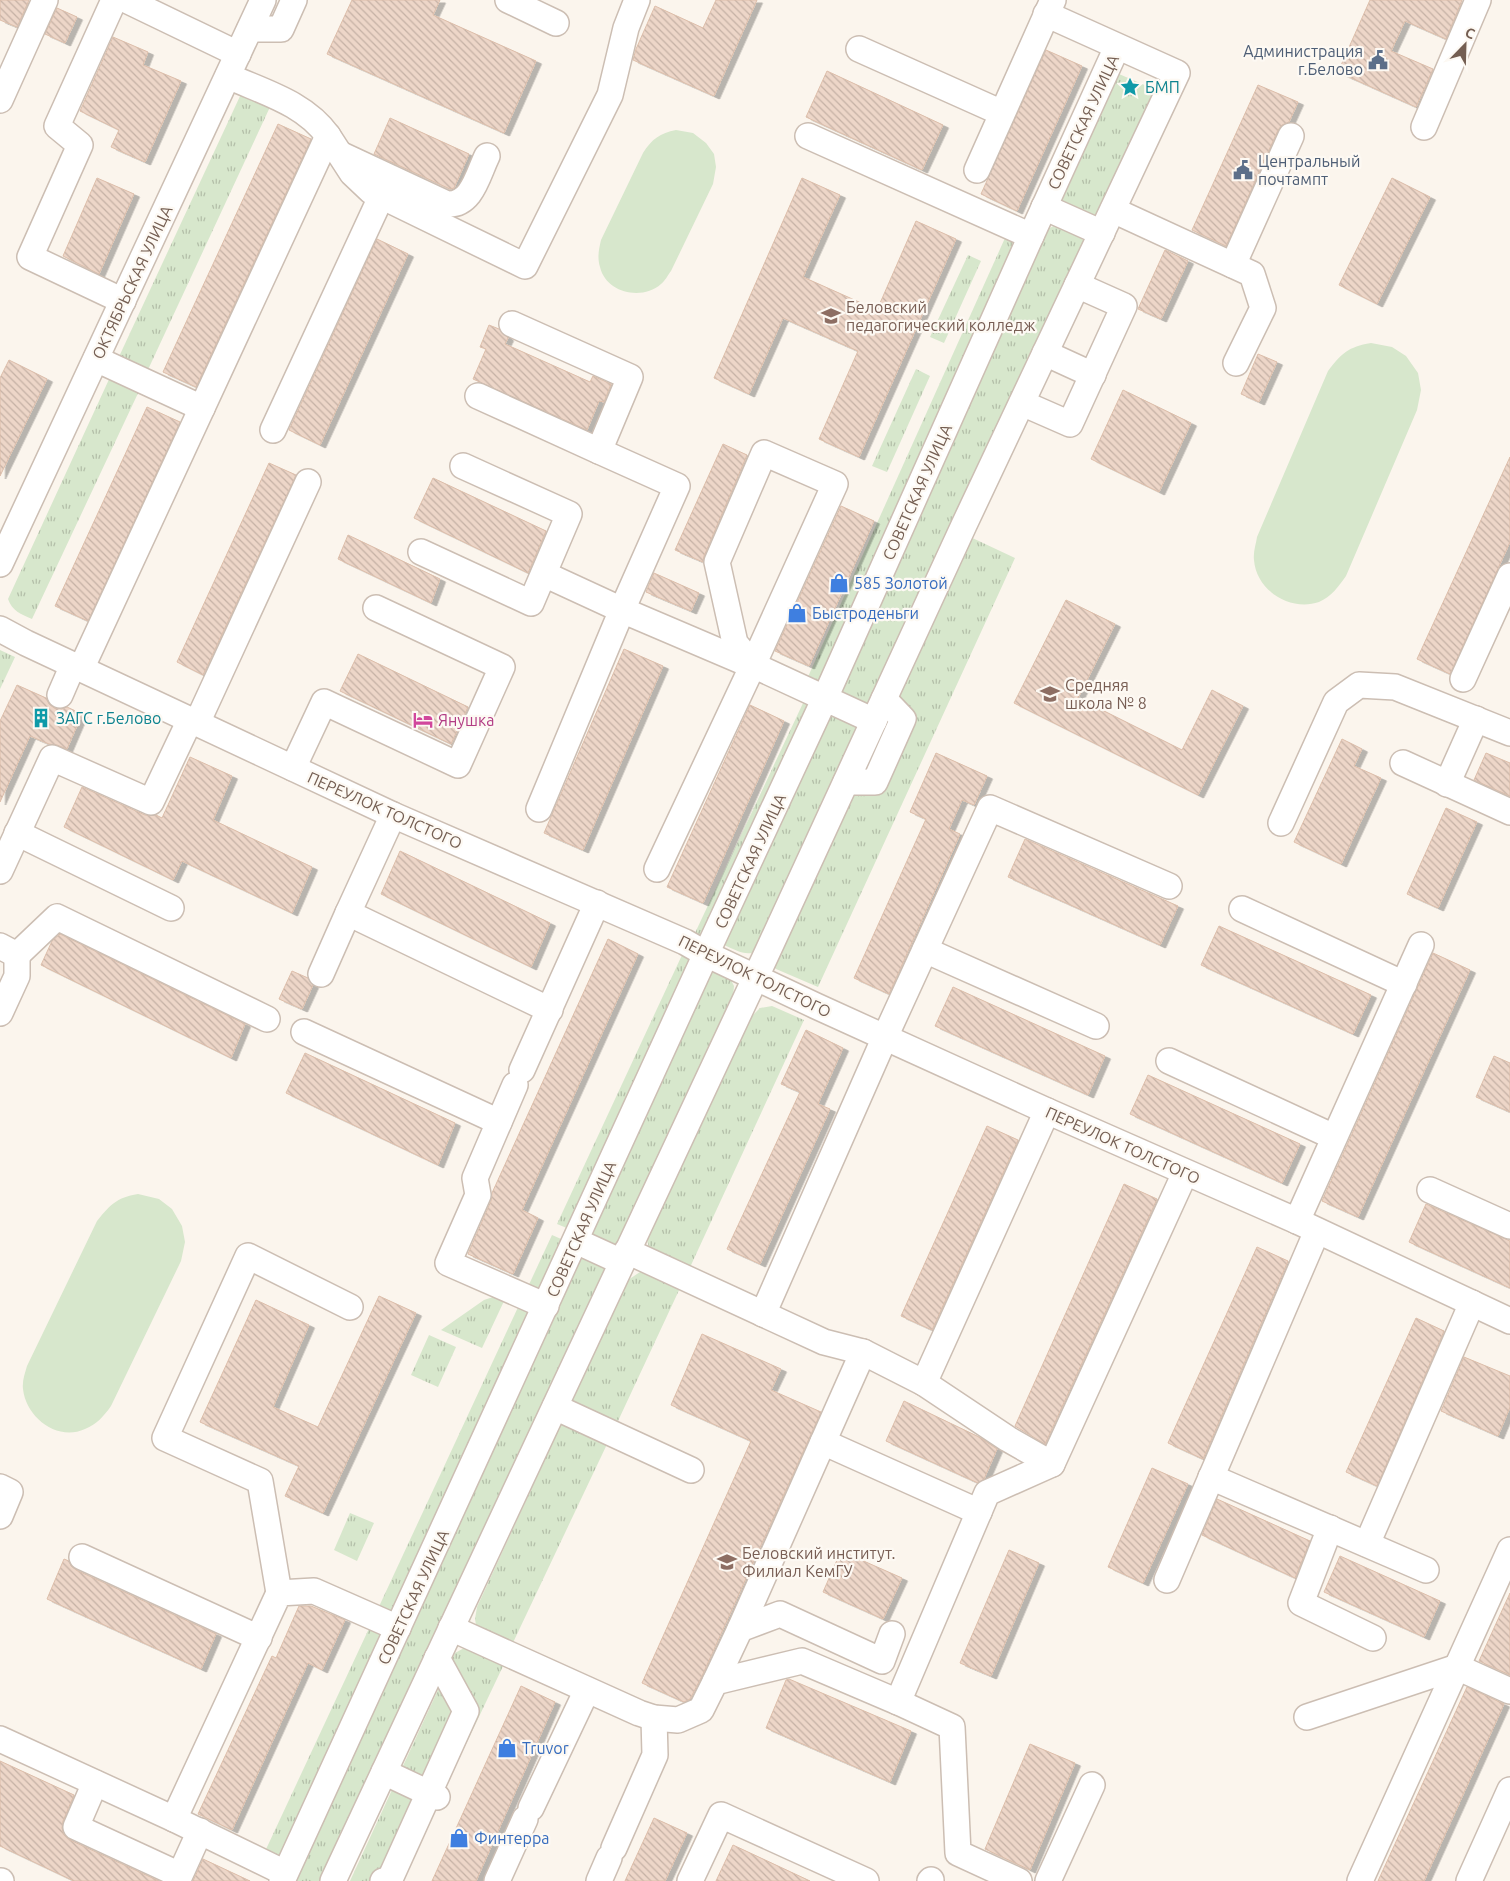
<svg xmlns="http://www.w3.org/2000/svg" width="1510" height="1881" font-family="Ubuntu,sans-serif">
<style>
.grass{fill:url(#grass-tufts)}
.pitch{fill:#d7e7cc}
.building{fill:url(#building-back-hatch);stroke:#ddbeaa;filter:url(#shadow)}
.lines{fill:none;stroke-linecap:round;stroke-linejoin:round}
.minor-casing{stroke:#ccbeb3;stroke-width:28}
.minor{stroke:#fff;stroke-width:25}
.labels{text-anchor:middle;stroke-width:4.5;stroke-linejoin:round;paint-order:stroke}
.service-label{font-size:16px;fill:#4e5e75;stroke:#fdf9f3;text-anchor:end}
.culture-label{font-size:16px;fill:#0d838f;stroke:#fdf9f3;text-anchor:start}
.street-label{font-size:16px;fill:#745e52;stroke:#fdf9f3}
.education-label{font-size:16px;fill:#785e54;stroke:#fdf9f3;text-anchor:start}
.shop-label{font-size:16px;fill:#366cbe;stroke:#fdf9f3;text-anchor:start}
.hotel-label{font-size:16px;fill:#b23c85;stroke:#fdf9f3;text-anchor:start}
</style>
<defs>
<pattern id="grass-tufts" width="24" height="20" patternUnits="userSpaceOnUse" patternTransform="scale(1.25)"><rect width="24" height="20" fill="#d7e7cc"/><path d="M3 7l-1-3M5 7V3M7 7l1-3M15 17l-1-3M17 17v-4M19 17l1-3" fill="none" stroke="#b3bea8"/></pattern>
<pattern id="building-back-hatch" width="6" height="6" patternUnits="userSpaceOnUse" patternTransform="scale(1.25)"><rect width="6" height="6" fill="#edd6c8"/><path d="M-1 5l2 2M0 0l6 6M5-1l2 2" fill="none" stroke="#c5b1a5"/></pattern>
<filter id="shadow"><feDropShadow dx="5.5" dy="3" stdDeviation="0" flood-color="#0004"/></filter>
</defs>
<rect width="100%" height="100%" fill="#fbf5ed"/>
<!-- grass -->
<g class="grass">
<path d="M1119,74L1163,93L1105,222L1061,203Z"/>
<path d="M241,94L270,107L146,374L117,361Z"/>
<path d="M1059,223L1080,235L1085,244L873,703L863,706L842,696L838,688L1046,230Z"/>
<path d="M1005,238L1018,244L820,685L807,679Z"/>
<path d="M968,255L981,261L944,343L930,337Z"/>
<path d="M916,369L930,376L887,472L872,466Z"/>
<path d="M111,375L140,389L32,619C21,614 12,611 8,599Z"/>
<path d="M966,535L1015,558L818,987L776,969L770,962L852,784L877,789L892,696Z"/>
<path d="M0,650L15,657L0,689Z"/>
<path d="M804,701L816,706L707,939L695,933Z"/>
<path d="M834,711L855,720L859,730L756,952C744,956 736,950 724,945L721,937L825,714Z"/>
<path d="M682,955L689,959L691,964L574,1231L557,1224Z"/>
<path d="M710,968L730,978L734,986L733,997L324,1881H291Z"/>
<path d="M772,1006L804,1020L686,1276L651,1255L647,1240L750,1018L760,1008Z"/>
<path d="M552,1235L568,1242L543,1291H526Z"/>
<path d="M640,1272L651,1273L681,1286L618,1421L571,1403L628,1280Z"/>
<path d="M496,1296L505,1299L482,1348L441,1330L484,1300Z"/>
<path d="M520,1303L537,1310L398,1615L376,1613Z"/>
<path d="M429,1335L456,1347L438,1387L411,1375Z"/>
<path d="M563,1420L609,1440L510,1649L477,1631L475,1619L477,1607Z"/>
<path d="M350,1513L374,1523L357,1561L334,1550Z"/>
<path d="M372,1622L386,1630L288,1857L261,1860Z"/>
<path d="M466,1647L505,1662L401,1881H350L455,1653Z"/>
</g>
<!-- pitch -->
<g class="pitch">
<path d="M676,130L693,133L706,143L714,154L716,167L713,184L671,271C668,275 665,281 661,284C642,301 606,293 600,267C597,257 599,249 601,240L643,153C652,139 660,133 676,130Z"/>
<path d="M1371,343L1392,347L1406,356L1418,373L1421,390L1417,410L1346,576C1339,586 1331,597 1319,602C1290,612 1256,590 1254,560C1253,552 1256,544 1257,537L1328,371C1342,353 1348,347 1371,343Z"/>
<path d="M138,1194L159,1199L172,1209L182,1226L185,1242L181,1261L111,1406C104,1416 97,1424 85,1429C57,1442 26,1417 23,1389C22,1381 25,1373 27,1366L97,1221C111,1204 116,1198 138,1194Z"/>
</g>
<!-- building -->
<g class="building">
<path d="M0,0H29L17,27L0,20Z"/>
<path d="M352,0H440L433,15L536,61L504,133L327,54Z"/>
<path d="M716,0H757L714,96L633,60L636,49L655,6L703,28Z"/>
<path d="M1370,0H1462L1446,39L1405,21L1391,51L1433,69L1416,107L1338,72Z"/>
<path d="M57,8L77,17L65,43L45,34Z"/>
<path d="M113,37L148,52L143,65L181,81L145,162L111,147L119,130L80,111Z"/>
<path d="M1046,50L1082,66L1017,211L981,194Z"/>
<path d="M827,71L943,125L922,170L806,117Z"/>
<path d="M1258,85L1298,102L1289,122L1282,125L1278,130L1226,246L1192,230Z"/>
<path d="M390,118L469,154L454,188L450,189L374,154Z"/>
<path d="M278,124L311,139L196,387L163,372Z"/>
<path d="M97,178L134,194L99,274L63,256Z"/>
<path d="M802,178L840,195L803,277L877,310L916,221L956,239L859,457L819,439L858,351L783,318L749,394L714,378Z"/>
<path d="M1392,178L1430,197L1377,304L1339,285Z"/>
<path d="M377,239L408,254L320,445L289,430Z"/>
<path d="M1165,250L1188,261L1161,319L1138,309Z"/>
<path d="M489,325L499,329L508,338L505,344L590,382L593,376L611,384L604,402L599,401L587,430L473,379L486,349L480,347Z"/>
<path d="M1258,354L1277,362L1259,402L1241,394Z"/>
<path d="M9,360L47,379L0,476V378Z"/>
<path d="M1123,390L1191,423L1159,492L1091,459Z"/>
<path d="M147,407L180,422L88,621L55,606Z"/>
<path d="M723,444L747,455L704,556L703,562L675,550Z"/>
<path d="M1510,457V542L1450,674L1417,659Z"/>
<path d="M269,463L296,475L203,675L177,662Z"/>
<path d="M433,478L546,531L528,573L414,518Z"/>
<path d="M841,506L874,521L809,666L775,651Z"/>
<path d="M348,535L440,579L431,603L338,559Z"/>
<path d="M654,573L699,593L691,611L646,592Z"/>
<path d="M1066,600L1115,624L1078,698L1182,750L1212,690L1243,706L1198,795L1014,703Z"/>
<path d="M624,649L663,666L583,850L544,833Z"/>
<path d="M358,654L468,707L451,744L340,691Z"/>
<path d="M17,685L46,698L49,704L54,708L61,709L67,707L82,714L67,749L57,745L49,744L30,736L0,802V721Z"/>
<path d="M750,705L784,721L703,903L667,887Z"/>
<path d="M1342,739L1362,749L1354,766L1381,778L1341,864L1294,842Z"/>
<path d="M936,753L987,776L974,805L962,800L949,829L960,834L889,994L854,978L926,819L910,812Z"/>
<path d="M1486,753L1510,763V796L1474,780Z"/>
<path d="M190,757L232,776L213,820L312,867L292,913L182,861L173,880L64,827L82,787L145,815H156L162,818Z"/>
<path d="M1446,808L1477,822L1438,908L1407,894Z"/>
<path d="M1025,839L1178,906L1160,945L1008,877Z"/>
<path d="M400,851L550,923L531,967L381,894Z"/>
<path d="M1219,926L1371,995L1353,1034L1201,965Z"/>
<path d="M60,934L245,1024L231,1058L41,965L52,941Z"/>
<path d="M608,939L638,954L522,1210L538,1218L513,1274L468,1254L491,1201L492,1193Z"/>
<path d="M1433,953L1470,970L1358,1217L1322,1201Z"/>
<path d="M292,971L308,978L313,985L302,1009L279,999Z"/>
<path d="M953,987L1105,1056L1088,1095L935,1026Z"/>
<path d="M806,1030L843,1048L818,1104L830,1109L760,1264L727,1249L800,1092L781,1084Z"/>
<path d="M305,1053L455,1123L438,1165L286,1093Z"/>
<path d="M1494,1056L1510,1063V1112L1476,1097Z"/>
<path d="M1148,1075L1300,1144L1282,1183L1130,1114Z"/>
<path d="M987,1126L1018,1140L932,1330L901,1316Z"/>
<path d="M1124,1184L1157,1199L1045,1444L1015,1426Z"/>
<path d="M1426,1204L1510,1241V1288L1409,1242Z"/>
<path d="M1257,1247L1288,1261L1203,1459L1168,1443Z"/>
<path d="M379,1296L416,1313L323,1513L285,1496L299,1466L200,1422L256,1300L309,1325L273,1407L318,1427Z"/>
<path d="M1416,1318L1444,1331L1377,1486L1346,1472Z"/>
<path d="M702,1334L781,1369L771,1390L821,1412L702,1676L690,1699L684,1702L642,1683L751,1441L671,1405Z"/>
<path d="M1464,1357L1510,1376V1407L1498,1436L1441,1411Z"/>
<path d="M904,1401L979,1437L997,1449L984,1479L978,1483L886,1441Z"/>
<path d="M1152,1468L1188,1484L1143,1583L1108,1567Z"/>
<path d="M1217,1499L1310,1541L1295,1578L1202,1535Z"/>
<path d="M1009,1550L1039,1563L991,1676L960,1663Z"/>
<path d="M841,1551L902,1578L883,1619L823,1592Z"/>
<path d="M1340,1556L1440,1601L1424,1637L1324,1592Z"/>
<path d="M64,1559L69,1561L71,1566L76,1570L216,1634L201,1669L47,1599Z"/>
<path d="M1510,1593V1675L1479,1661Z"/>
<path d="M299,1606H311L345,1620L322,1670L308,1663L232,1830L198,1814L272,1656L276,1658Z"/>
<path d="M789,1679L911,1731L890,1782L766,1728L786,1680Z"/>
<path d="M521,1686L555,1702L476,1881H432Z"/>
<path d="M1467,1687L1504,1704L1424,1881H1378Z"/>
<path d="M1030,1744L1075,1763L1030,1870L985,1849Z"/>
<path d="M0,1761L74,1795L63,1821L62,1828L64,1835L70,1840L159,1881H74L0,1846Z"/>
<path d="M654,1818L687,1833L665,1881H625Z"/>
<path d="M733,1845L810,1881H716Z"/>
<path d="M203,1859L250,1881H193Z"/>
</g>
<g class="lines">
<defs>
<g id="minor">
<path d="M114,0L57,126L80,145L30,257L123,301"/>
<path d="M126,0L238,54"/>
<path d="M508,0L556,23"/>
<path d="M250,29H281L294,0"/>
<path d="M859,49L1002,113"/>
<path d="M0,100L45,0"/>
<path d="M1424,127L1478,0"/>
<path d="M328,136L352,173L371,191L525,266L610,95L626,28L637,0"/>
<path d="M808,136L1031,236"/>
<path d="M342,155L447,204C472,206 478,174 487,156"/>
<path d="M977,170L1053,0"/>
<path d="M1044,207L1102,233"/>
<path d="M1113,210L1252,274L1263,308L1236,363"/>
<path d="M1233,265L1291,136"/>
<path d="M512,324L630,377L599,451L677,486L622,610L544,574"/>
<path d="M1045,353L1093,375"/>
<path d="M96,359L202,408"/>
<path d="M478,396L599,451"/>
<path d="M1022,403L1070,424L1124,306L1077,285"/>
<path d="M273,430L381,197"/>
<path d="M421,552L531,603L569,514L463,466"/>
<path d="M0,564L263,0"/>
<path d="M0,629L26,643L393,815L685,942L706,954L816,1006L1047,1111L1297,1221L1510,1321"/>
<path d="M753,665L735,643L717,562L764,453L835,484L753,665L874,721"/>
<path d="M81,669L328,136C305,103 263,92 228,76"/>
<path d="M1463,679L1510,576"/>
<path d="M60,695L73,665"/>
<path d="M197,723L308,482"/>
<path d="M1403,763L1510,812"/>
<path d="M293,768L324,702L458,765L502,667L376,608"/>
<path d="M846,782H875L903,719L884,699"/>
<path d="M1447,784L1476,719"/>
<path d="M539,809L622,610L751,665"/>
<path d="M393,815L348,913L550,1010"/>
<path d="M1281,823L1336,702L1359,685L1395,687L1510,733"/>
<path d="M17,833L171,908"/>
<path d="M657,869L753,665"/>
<path d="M0,871L52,758L151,802L190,720"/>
<path d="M1242,909L1404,984"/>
<path d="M0,946L17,955L57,917L267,1019"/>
<path d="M925,950L1096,1026"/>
<path d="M321,974L348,913"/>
<path d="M0,1013L17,976V955"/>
<path d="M304,1032L499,1122"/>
<path d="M1169,1061L1334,1137"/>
<path d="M522,1070L597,903"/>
<path d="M515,1085L475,1178L478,1195L448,1263L546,1306"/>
<path d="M1430,1190L1510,1226"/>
<path d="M1297,1221L1421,945"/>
<path d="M576,1241L622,1262"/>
<path d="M627,1251L824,1342L863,1352L924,1383L1008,1439L1052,1464"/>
<path d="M763,1314L885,1037L990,808L1169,886"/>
<path d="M863,1352L823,1442L979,1512"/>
<path d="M924,1383L1047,1111"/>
<path d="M555,1407L691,1470"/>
<path d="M1211,1477L1426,1570"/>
<path d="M0,1487L10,1492L0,1516"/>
<path d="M1330,1528L1301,1603L1373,1638"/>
<path d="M1367,1544L1472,1303"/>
<path d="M82,1557L259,1638"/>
<path d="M1167,1580L1317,1231"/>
<path d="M279,1593L260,1481L165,1438L248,1256L350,1307"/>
<path d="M451,1628L639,1713L654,1718L678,1720L701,1710L715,1682L802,1661L898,1702L952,1727L958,1853L1019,1881"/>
<path d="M740,1629L823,1442"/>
<path d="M715,1682L740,1629L780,1614L882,1661L892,1634"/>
<path d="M898,1702L987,1493L1052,1464L1185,1173"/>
<path d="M1307,1717L1457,1667L1510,1691"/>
<path d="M0,1739L174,1819L285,1873"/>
<path d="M384,1772L437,1797"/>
<path d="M95,1783L76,1827L180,1875L200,1831"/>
<path d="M531,1808L587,1690"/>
<path d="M174,1819L279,1593L314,1591L398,1628"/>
<path d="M614,1848L655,1755L654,1718"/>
<path d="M0,1881H1"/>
<path d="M282,1881L706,954L825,698L1031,236L1117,47"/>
<path d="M333,1881L767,953L964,525L1177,73L1046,14"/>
<path d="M383,1881L390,1879L466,1711L437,1658"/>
<path d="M497,1881L525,1819"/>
<path d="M599,1881L609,1858"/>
<path d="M690,1881L721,1815L866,1881"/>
<path d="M930,1881L931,1880"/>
<path d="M1048,1881L1092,1785"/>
<path d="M1360,1881L1510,1550"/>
<path d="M1469,1881L1510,1790"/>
</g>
</defs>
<!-- minor casing -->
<use href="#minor" class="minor-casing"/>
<!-- minor -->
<use href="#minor" class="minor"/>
</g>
<!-- icons -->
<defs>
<symbol id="civic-bare" viewBox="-9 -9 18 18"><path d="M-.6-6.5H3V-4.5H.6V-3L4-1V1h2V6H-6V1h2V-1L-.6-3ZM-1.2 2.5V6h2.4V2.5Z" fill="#5c6f8a" stroke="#fdf9f3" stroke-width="2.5" paint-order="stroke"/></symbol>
<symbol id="sight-bare" viewBox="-9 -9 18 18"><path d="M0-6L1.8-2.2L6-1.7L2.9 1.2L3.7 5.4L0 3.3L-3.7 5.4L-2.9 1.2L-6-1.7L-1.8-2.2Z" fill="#0f9aa8" stroke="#fdf9f3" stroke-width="2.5" paint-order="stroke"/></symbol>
<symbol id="university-bare" viewBox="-9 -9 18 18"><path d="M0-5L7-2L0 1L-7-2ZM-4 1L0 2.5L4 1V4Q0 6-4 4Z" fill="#8d6e63" stroke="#fdf9f3" stroke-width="2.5" paint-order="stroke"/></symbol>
<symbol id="shop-bare" viewBox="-9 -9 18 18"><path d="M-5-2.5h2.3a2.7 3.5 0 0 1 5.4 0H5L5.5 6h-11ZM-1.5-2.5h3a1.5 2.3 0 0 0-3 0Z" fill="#3f7fe0" stroke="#fdf9f3" stroke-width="2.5" paint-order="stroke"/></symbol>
<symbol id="school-bare" viewBox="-9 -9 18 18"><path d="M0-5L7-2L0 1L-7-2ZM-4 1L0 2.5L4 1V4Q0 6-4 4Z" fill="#8d6e63" stroke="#fdf9f3" stroke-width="2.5" paint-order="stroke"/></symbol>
<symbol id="building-bare" viewBox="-9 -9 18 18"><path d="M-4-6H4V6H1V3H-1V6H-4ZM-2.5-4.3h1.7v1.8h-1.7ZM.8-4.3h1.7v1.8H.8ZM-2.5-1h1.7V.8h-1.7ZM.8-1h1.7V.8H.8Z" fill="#0f9aa8" stroke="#fdf9f3" stroke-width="2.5" paint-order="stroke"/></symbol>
<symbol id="hotel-bare" viewBox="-9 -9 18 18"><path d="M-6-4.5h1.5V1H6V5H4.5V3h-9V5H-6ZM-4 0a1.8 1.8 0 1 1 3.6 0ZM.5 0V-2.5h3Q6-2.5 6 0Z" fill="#d1479c" stroke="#fdf9f3" stroke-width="2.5" paint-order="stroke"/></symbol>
</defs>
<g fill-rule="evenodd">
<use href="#civic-bare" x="1364" y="46" width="28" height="28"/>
<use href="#sight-bare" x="1116" y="73" width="28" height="28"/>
<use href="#civic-bare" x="1229" y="156" width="28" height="28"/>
<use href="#university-bare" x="817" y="302" width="28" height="28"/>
<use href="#shop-bare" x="825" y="569" width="28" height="28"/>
<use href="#shop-bare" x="783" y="599" width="28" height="28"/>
<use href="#school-bare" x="1036" y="680" width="28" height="28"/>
<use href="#building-bare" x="27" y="704" width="28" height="28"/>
<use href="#hotel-bare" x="409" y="706" width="28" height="28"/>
<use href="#university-bare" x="713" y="1548" width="28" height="28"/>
<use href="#shop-bare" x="493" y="1734" width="28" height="28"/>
<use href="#shop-bare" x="445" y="1824" width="28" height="28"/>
</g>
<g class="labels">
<!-- service labels -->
<g class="service-label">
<text x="1363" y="57">Администрация<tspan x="1363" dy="18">г.Белово</tspan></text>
<text x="1258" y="167" text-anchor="start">Центральный<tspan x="1258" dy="18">почтампт</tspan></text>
</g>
<!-- culture labels -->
<g class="culture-label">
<text x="1145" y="93">БМП</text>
<text x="56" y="724">ЗАГС г.Белово</text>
</g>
<!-- street labels -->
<g class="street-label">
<text transform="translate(1083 122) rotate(-65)" y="6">СОВЕТСКАЯ УЛИЦА</text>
<text transform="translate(132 282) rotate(-65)" y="6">ОКТЯБРЬСКАЯ УЛИЦА</text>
<text transform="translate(917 492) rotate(-66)" y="6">СОВЕТСКАЯ УЛИЦА</text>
<text transform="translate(385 810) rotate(24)" y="6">ПЕРЕУЛОК ТОЛСТОГО</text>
<text transform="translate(750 861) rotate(-65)" y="6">СОВЕТСКАЯ УЛИЦА</text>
<text transform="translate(755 976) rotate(26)" y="6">ПЕРЕУЛОК ТОЛСТОГО</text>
<text transform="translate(1123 1145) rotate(24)" y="6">ПЕРЕУЛОК ТОЛСТОГО</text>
<text transform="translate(581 1229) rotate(-66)" y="6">СОВЕТСКАЯ УЛИЦА</text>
<text transform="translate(413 1597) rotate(-65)" y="6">СОВЕТСКАЯ УЛИЦА</text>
</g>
<!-- education labels -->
<g class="education-label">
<text x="846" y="313">Беловский<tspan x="846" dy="18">педагогический колледж</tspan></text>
<text x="1065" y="691">Средняя<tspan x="1065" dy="18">школа № 8</tspan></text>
<text x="742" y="1559">Беловский институт.<tspan x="742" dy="18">Филиал КемГУ</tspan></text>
</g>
<!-- shop labels -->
<g class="shop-label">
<text x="854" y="589">585 Золотой</text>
<text x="812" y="619">Быстроденьги</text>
<text x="522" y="1754">Truvor</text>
<text x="474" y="1844">Финтерра</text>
</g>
<!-- hotel labels -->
<g class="hotel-label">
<text x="438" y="726">Янушка</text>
</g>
</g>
<!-- north arrow -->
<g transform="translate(1465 45) rotate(23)" stroke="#fdf9f3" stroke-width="4" paint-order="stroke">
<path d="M0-4L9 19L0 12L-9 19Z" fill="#745e52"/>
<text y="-8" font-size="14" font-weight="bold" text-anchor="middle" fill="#745e52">С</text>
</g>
</svg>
